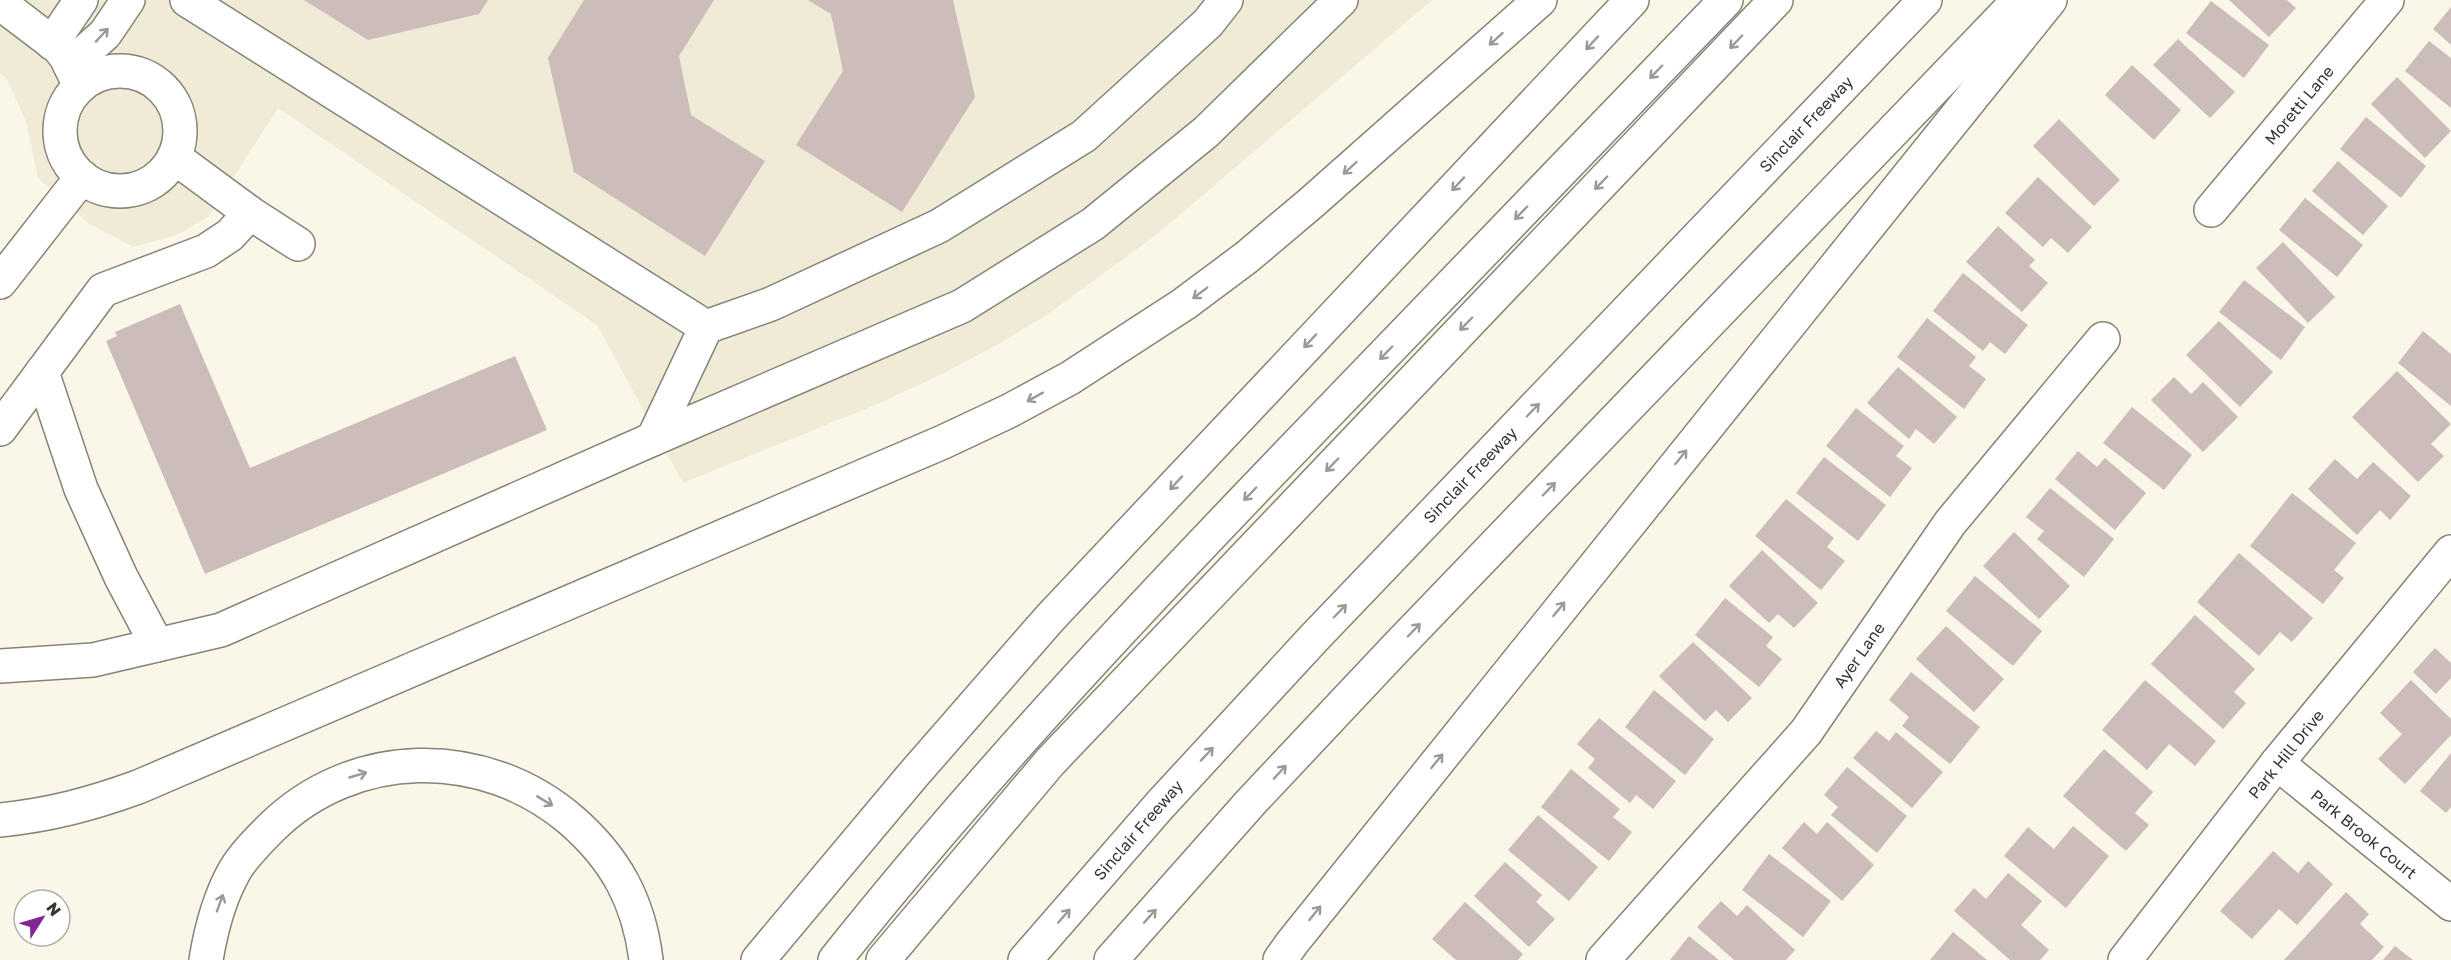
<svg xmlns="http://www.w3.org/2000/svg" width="2451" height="960" font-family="'Golos Text',sans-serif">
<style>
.built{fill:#efebd7}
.building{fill:#ccbcba}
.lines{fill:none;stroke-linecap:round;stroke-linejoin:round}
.minor-casing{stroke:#868377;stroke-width:36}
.highway-casing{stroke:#868377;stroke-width:36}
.minor{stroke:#fff;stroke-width:33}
.highway{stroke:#fff;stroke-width:33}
.oneway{stroke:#9a9a97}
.labels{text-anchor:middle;stroke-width:4.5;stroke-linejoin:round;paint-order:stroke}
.street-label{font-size:16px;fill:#36352f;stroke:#fff}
</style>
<rect width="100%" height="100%" fill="#faf7e9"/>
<!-- built -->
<path class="built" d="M0,0H1432L1156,235L1048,314L995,346L940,375L880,403L683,483L597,325L278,108L208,217L177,235L133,247L88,223L38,178L26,121L6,78L0,73Z"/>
<!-- building -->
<g class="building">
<path d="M304,0H488L479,14L368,40Z"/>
<path d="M584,0H714L679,56L691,115L765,161L705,256L574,172L548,58Z"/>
<path d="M808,0H953L975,97L902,212L796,145L843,71L831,14Z"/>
<path d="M2229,0H2287L2296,8L2269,37Z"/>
<path d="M2211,1L2269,45L2244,78L2186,33Z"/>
<path d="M2451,7V45L2433,29Z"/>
<path d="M2178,39L2235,92L2210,118L2153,65Z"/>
<path d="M2429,41L2451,58V108L2405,71Z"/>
<path d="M2132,65L2181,110L2154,140L2105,95Z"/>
<path d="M2397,77L2451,131L2425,158L2371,104Z"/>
<path d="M2366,117L2426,166L2401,198L2340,149Z"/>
<path d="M2059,119L2120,180L2094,206L2033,146Z"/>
<path d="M2338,161L2388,206L2363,235L2312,191Z"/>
<path d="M2038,177L2092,227L2068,253L2051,238L2043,247L2005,213Z"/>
<path d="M2305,198L2363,245L2337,277L2279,230Z"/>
<path d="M1998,226L2035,260L2029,266L2048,283L2022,312L1966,262Z"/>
<path d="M2283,242L2335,297L2308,323L2256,268Z"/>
<path d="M1963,273L2028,325L2005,354L1990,342L1983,351L1933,311Z"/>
<path d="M2244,280L2305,327L2281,360L2219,312Z"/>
<path d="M180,304L250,468L515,356L547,430L205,574L106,341L117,336L115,332Z"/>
<path d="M1927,318L1976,357L1969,366L1986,379L1964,409L1897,357Z"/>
<path d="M2219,321L2273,372L2240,407L2186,355Z"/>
<path d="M2423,331L2451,354V406L2398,363Z"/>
<path d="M1898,367L1957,417L1934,444L1916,429L1909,439L1867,403Z"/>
<path d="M2397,371L2451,424L2431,444L2444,456L2418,482L2352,417Z"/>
<path d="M2174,377L2191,394L2203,382L2238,417L2203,452L2151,400Z"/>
<path d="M2132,407L2192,455L2164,490L2103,443Z"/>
<path d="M1856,408L1904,446L1896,456L1912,468L1890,497L1826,446Z"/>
<path d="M2078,451L2097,467L2105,458L2146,493L2115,530L2055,479Z"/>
<path d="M1824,457L1886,505L1858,541L1796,493Z"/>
<path d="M2335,459L2357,479L2373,462L2411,496L2390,520L2380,510L2357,535L2308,489Z"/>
<path d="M2050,488L2114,539L2084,577L2037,539L2044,531L2026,517Z"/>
<path d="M2292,493L2356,543L2334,570L2344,578L2323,604L2250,546Z"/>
<path d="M1786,499L1834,538L1827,547L1845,561L1821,590L1755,536Z"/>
<path d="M2014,532L2070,586L2039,619L1983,566Z"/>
<path d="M1762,550L1818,603L1794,628L1778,614L1769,623L1729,586Z"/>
<path d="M2239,553L2313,618L2292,642L2280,632L2259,656L2197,602Z"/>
<path d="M1975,576L2042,631L2013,666L1946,611Z"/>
<path d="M1725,598L1773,637L1766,646L1782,659L1759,687L1695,635Z"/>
<path d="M2195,615L2255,669L2234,692L2246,703L2223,729L2151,664Z"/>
<path d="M1946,626L2004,679L1974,712L1916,659Z"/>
<path d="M1693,642L1752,698L1728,722L1716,710L1705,721L1659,676Z"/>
<path d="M2435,648L2451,663V678L2436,694L2413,672Z"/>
<path d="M1911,672L1980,727L1950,764L1902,726L1909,717L1889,700Z"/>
<path d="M2145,680L2216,741L2195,766L2169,744L2147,770L2102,730Z"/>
<path d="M2411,680L2451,719V735L2405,784L2378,759L2402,734L2380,713Z"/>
<path d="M1654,690L1714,739L1685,775L1625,727Z"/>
<path d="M1599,718L1676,781L1653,809L1636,795L1630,803L1588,768L1595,759L1577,744Z"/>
<path d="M1876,731L1889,741L1896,732L1943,772L1912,808L1853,758Z"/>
<path d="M2104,749L2153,792L2135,813L2149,825L2126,851L2063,796Z"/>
<path d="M2451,753V807L2446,813L2420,791Z"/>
<path d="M1847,767L1907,816L1877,853L1831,815L1838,807L1824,795Z"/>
<path d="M1571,769L1620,809L1613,817L1632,832L1609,861L1541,807Z"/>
<path d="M1538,815L1598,867L1569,901L1508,850Z"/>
<path d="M1804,822L1817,834L1827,822L1874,865L1842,901L1782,848Z"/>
<path d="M2073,826L2109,856L2066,908L2004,856L2028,827L2054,849Z"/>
<path d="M2273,851L2298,873L2308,861L2333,884L2297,925L2279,909L2252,939L2220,911Z"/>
<path d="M1769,854L1831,901L1803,937L1742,890Z"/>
<path d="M1505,862L1542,895L1536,902L1555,919L1529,947L1474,896Z"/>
<path d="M2008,873L2042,901L2021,925L2049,950L2040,960H2010L1954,911L1974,888L1986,899Z"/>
<path d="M2346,892L2369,914L2360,924L2384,947L2372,960H2284Z"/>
<path d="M1721,901L1737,916L1747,905L1795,950L1786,960H1734L1697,927Z"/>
<path d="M1465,902L1523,954L1518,960H1456L1432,939Z"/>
<path d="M1953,932L1987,960H1930Z"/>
<path d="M1689,936L1719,960H1670Z"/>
<path d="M2395,946L2413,960H2383Z"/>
</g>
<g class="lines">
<defs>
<g id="minor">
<path d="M187,0L706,327L653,439"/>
<path d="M0,3L59,48L66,57L80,86"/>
<path d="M52,43L81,0"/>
<path d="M70,65L105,34L128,0"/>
<circle cx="120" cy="131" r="60"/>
<path d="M174,157L250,213L298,244"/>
<path d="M2211,210L2387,0"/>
<path d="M0,282L82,177"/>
<path d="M706,327L771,304L939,226L1084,136L1208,23L1226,0"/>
<path d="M42,372L81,489L121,577L157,645"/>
<path d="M0,429L103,290L206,251L230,235L250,213"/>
<path d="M0,666L93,660L221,630L653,439L962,306L1093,224L1206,132L1341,0"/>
<path d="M2277,763L2451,904"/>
<path d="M1603,960L1806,732L1950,523L2103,339"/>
<path d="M2125,960L2277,763L2451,552"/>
</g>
<g id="highway">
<path d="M0,820C50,815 91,804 138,787L943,442L1009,411L1070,378L1184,304L1247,257L1311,203L1540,0"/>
<path d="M206,960C211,929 219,898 235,870C244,855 258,841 271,828C353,747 483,745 571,820C616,859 639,902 646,960"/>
<path d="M758,960L913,775L1050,618L1632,0"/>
<path d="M835,960C986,770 1155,592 1324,417C1458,278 1592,139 1726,0"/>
<path d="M883,960L1050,762L1776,0"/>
<path d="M1025,960L1160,805L1314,638L1925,0"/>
<path d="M1111,960L1251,802L1395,649L2019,0"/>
<path d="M1280,960L1292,943L2050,0"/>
</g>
</defs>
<!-- minor casing -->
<use href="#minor" class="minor-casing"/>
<!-- highway casing -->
<use href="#highway" class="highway-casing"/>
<!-- minor -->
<use href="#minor" class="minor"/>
<!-- highway -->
<use href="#highway" class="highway"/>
</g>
<!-- one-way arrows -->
<defs><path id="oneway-shaft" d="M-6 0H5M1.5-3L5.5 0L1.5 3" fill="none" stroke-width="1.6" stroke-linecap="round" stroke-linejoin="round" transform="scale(1.5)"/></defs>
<g class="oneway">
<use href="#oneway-shaft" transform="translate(102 35) rotate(-47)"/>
<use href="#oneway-shaft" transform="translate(1496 39) rotate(138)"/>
<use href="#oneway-shaft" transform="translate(1736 42) rotate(134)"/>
<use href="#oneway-shaft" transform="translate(1592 43) rotate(133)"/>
<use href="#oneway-shaft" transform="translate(1656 72) rotate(134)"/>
<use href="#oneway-shaft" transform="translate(1350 168) rotate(138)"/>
<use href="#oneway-shaft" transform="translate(1601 183) rotate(134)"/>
<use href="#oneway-shaft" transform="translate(1458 184) rotate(133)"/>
<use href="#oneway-shaft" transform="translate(1521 213) rotate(134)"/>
<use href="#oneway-shaft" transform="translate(1200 293) rotate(143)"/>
<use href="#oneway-shaft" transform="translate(1466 324) rotate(134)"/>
<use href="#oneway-shaft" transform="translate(1310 341) rotate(133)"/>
<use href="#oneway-shaft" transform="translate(1386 353) rotate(134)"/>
<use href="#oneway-shaft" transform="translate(1035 397) rotate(151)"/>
<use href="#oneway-shaft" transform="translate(1533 410) rotate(-46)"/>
<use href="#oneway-shaft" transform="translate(1681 457) rotate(-51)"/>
<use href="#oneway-shaft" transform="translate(1332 465) rotate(134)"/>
<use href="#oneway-shaft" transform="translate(1176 483) rotate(133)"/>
<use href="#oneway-shaft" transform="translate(1549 489) rotate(-46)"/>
<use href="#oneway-shaft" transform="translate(1250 494) rotate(134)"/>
<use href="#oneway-shaft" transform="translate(1559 609) rotate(-51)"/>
<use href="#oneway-shaft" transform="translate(1340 611) rotate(-46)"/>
<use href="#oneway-shaft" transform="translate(1414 630) rotate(-46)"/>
<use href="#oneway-shaft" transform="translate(1207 754) rotate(-47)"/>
<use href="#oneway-shaft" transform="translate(1437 761) rotate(-51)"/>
<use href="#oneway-shaft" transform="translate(1280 772) rotate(-47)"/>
<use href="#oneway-shaft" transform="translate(358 775) rotate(-16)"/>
<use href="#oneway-shaft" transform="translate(545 801) rotate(31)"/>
<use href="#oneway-shaft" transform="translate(220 903) rotate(-70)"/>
<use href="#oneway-shaft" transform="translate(1315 913) rotate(-51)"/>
<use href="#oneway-shaft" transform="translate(1064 916) rotate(-49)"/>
<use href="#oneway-shaft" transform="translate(1150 916) rotate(-48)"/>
</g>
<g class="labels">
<!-- street labels -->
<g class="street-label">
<text transform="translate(2299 105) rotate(-50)" y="6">Moretti Lane</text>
<text transform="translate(1806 124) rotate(-46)" y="6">Sinclair Freeway</text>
<text transform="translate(1470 475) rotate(-46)" y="6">Sinclair Freeway</text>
<text transform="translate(1859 655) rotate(-55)" y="6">Ayer Lane</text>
<text transform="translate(2286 754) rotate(-51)" y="6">Park Hill Drive</text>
<text transform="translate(1138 830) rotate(-49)" y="6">Sinclair Freeway</text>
<text transform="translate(2364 834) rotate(39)" y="6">Park Brook Court</text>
</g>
</g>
<!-- north arrow -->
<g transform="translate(42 918) rotate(53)"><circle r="28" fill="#ffffff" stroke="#afaeac" stroke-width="1.5"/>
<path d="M0-4.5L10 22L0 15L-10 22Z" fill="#7e2795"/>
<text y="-9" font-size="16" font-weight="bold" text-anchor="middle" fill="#36352f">N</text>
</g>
</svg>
